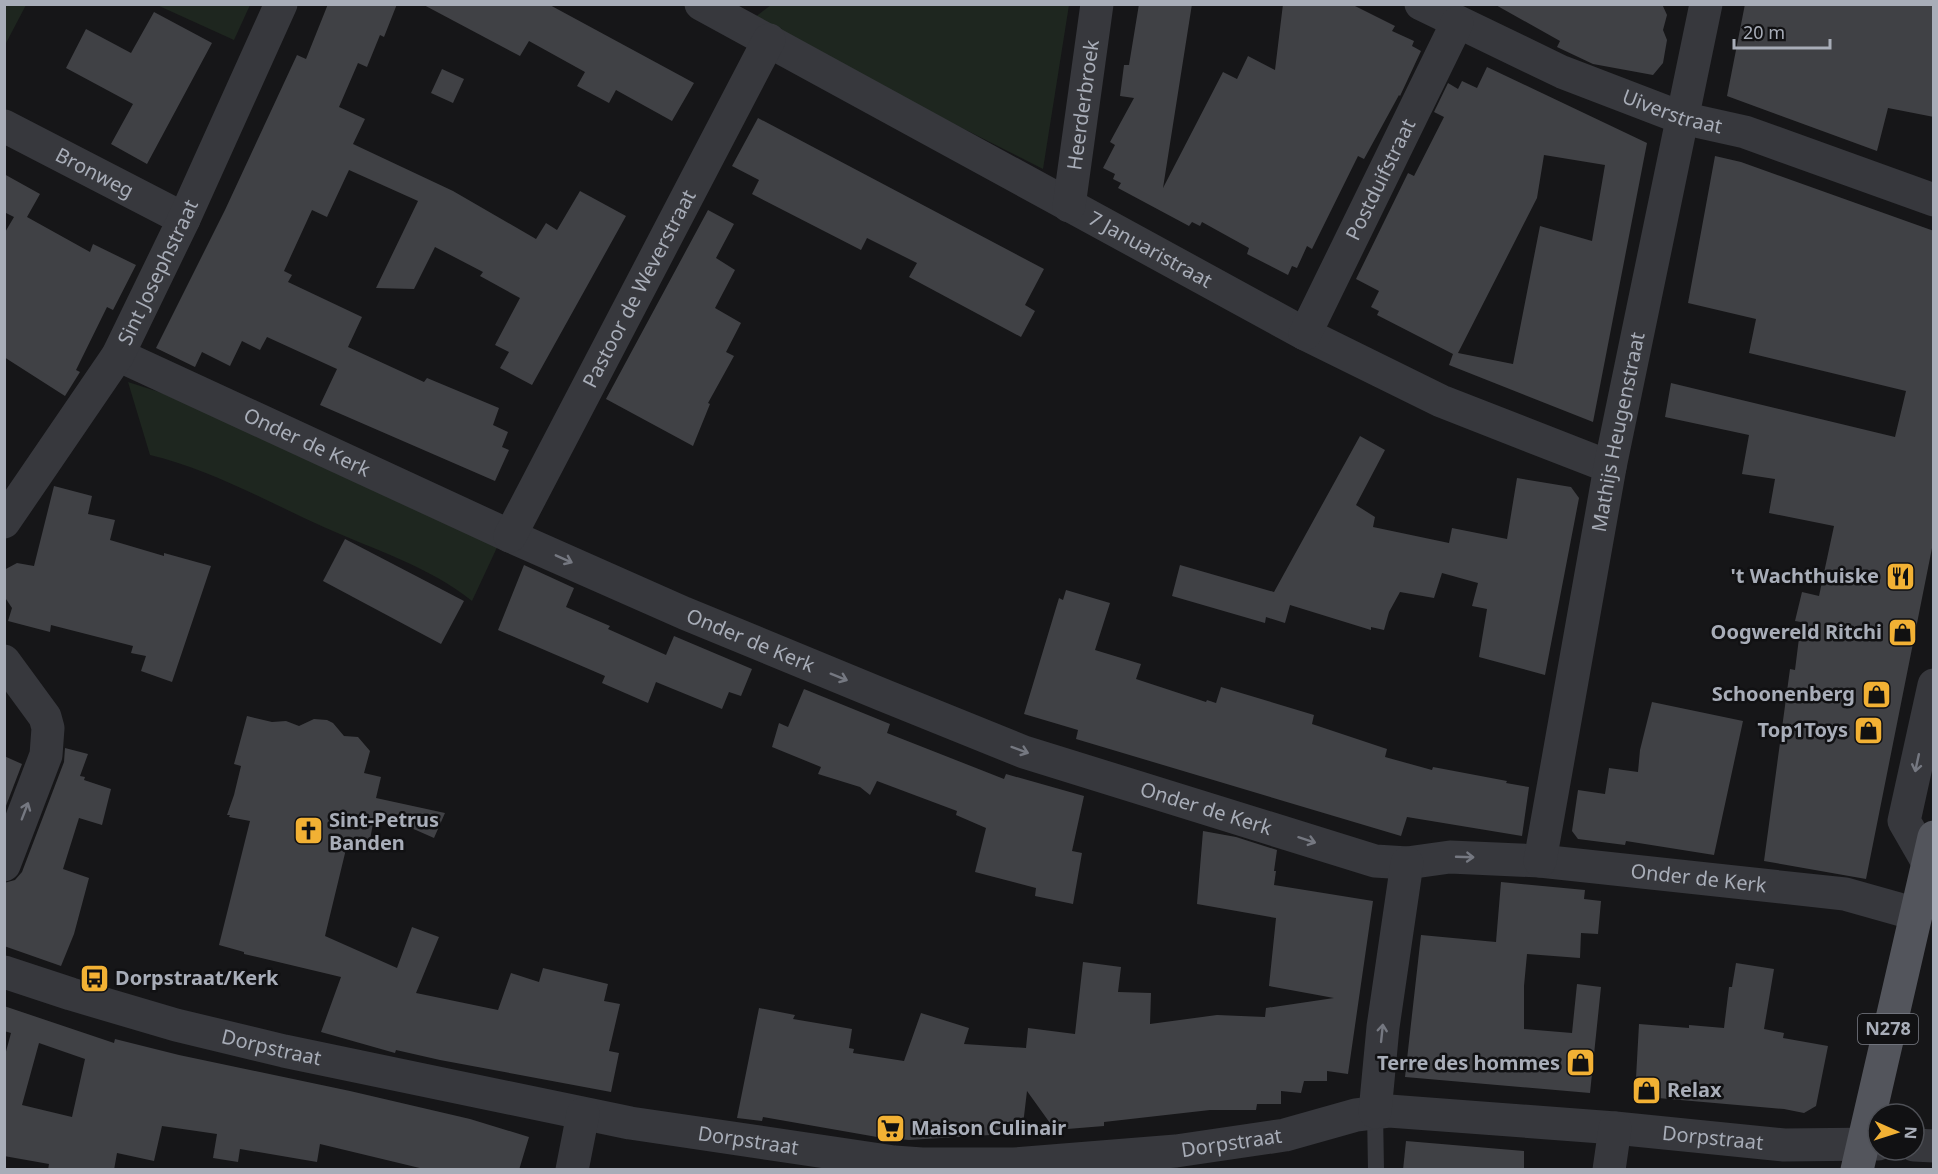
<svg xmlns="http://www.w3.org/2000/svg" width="1938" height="1174" font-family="'Noto Sans',sans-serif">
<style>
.green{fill:#1e261f}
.building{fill:#404145;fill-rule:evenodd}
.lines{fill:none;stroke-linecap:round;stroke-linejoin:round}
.lane{stroke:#37383d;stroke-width:16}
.street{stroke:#37383d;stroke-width:33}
.primary{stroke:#53555c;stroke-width:33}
.oneway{stroke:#757881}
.labels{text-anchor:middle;stroke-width:5;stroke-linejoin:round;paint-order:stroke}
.shield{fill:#111113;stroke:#7b7e86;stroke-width:1.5}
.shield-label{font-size:18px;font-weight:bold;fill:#a8adb8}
.street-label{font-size:20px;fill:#a8adb8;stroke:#111113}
.poi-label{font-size:20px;font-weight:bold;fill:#a8adb8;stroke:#111113;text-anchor:end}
</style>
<rect width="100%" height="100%" fill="#161618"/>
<!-- green -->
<g class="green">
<path d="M5,4L26,5L5,45L4,5Z"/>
<path d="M157,5H250L234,40Z"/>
<path d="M771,5H1069L1043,169L750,21Z"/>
<path d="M128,382L159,392L253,430L500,541L472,601C430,567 375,550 326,528C268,502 212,470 150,455Z"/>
</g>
<!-- building -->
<g class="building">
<path d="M328,4H397L384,37L380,35L367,67L358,63L339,107L365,119L353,144L453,191L536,239L546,223L557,230L580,191L626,216L532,385L500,368L509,352L495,345L520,298L480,276L483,272L435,247L414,289L376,288L418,201L349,170L327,217L312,210L284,271L292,275L288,282L362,317L348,347L424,382L427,378L499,408L493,425L508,432L502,447L509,450L495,481L320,405L337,369L267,337L260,350L242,341L230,366L202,352L195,367L156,348L225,210L297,55L306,59Z"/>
<path d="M422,4H548L694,83L672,121L616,90L609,103L577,86L585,72L529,41L520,56Z"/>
<path d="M1139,4H1192L1163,188L1223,72L1237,79L1248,56L1275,70L1283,4H1351L1395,26L1392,31L1414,41L1412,46L1421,51L1400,96L1399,95L1364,159L1358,156L1312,249L1307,246L1297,268L1292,266L1288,275L1247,254L1249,248L1202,222L1200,226L1192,222L1189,226L1118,188L1121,183L1113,179L1115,174L1103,168L1115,145L1110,142L1134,98L1120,96L1124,65H1129Z"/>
<path d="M1494,4H1662L1667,15L1663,30L1667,40L1663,63L1653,75L1593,64L1557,47L1560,41Z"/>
<path d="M1745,4H1934V117L1888,108L1877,151L1727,96Z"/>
<path d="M154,12L212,43L147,164L111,144L133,104L66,68L86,29L131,53Z"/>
<path d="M1487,67L1647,143L1593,422L1449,365L1453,354L1377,315L1379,311L1371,307L1379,291L1356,279L1408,173L1414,176L1444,117L1434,112L1448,83L1458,89L1462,81L1477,88ZM1544,155L1605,165L1592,241L1540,226L1513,364L1458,353L1537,198Z"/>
<path d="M442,69L464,79L453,103L431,93Z"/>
<path d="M758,118L1044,269L1025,305L1035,311L1021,337L909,277L917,263L867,238L861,250L752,194L759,180L732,166Z"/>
<path d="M1715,156L1741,162L1934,231V538L1866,879L1764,861L1790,669L1795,670L1801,622L1795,621L1802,592L1819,596L1834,526L1769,513L1775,479L1742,474L1749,435L1665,417L1671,383L1895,437L1906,391L1749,353L1756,319L1688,303Z"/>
<path d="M4,174L40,194L27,217L90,252L93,244L136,265L113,310L107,307L76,370L80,372L65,396L4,357V234L14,217L4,212Z"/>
<path d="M708,210L734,224L716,258L735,270L715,308L741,323L726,352L734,356L708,403L710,404L693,446L606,399Z"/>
<path d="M1360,436L1385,450L1356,505L1375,517L1373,527L1449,543L1452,528L1507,539L1517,478L1571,487L1579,498L1545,675L1479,657L1487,609L1472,606L1478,583L1442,573L1434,598L1400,592L1389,612L1384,630L1371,627V630L1290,605L1285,623L1266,617L1265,623L1172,596L1180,565L1274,592Z"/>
<path d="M54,486L92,496L88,514L115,520L110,540L164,556V553L211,566L172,682L141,671L146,656L131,653L133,646L51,625L50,632L8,621L12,608L4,596V570L17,563L34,566Z"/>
<path d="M345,539L464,601L441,644L323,581Z"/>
<path d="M524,565L574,588L566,607L610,626L608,629L666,655L674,636L752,669L741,696L729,692L722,709L656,682L648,703L602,683L605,676L498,630Z"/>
<path d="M1066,590L1110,603L1095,650L1141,664L1136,679L1206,702L1207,700L1216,703L1221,687L1314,715L1312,724L1387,749L1385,757L1432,770L1433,767L1507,781L1506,783L1529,787L1522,836L1407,817L1401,836L1076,739L1078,730L1024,714L1059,598L1063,600Z"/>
<path d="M804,689L890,724L887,733L1004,779L1006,774L1084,796L1072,851L1082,853L1073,904L1035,896L1036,888L975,872L986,828L956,815L957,811L877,781L870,795L860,787L818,774L821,767L772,747L779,723L788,727Z"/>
<path d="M1652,702L1743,721L1714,855L1626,841L1625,845L1578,839L1572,831L1578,790L1605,794L1609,768L1638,772L1640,750Z"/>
<path d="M247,716L272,722L286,721L299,726L314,719L327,720L333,723L344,736L358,737L370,751L364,773L381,777L376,798L445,813L434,838L375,812L368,851L347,845L325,936L397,968L412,927L439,937L416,993L498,1010L511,973L539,982L543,968L608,984L604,1001L620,1004L609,1051L619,1053L611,1092L440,1060L396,1050L395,1053L321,1032L341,977L244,954V952L219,945L250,821L229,817L230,815H227L234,795L241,766L234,764Z"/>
<path d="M65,748L88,754L80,776L85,777L84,780L111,789L102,825L79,818L63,869L89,878L74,934L61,966L4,946V883L15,880L22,872L64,762Z"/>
<path d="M4,756L22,764L4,811Z"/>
<path d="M1203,831L1236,837L1277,850L1274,871H1276L1274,885L1373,901L1348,1074L1327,1071V1081H1304L1301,1093L1281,1091V1104H1257L1256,1110H1210L1104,1122V1126L1055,1130L1027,1091L1022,1133L909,1140L877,1137L763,1117L762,1121L737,1118L759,1008L795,1015L793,1019L852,1029L849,1048L854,1049L853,1053L904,1061L921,1013L969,1028L964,1044L1026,1048L1028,1028L1075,1034L1083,962L1121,967L1118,992L1151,993L1150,1024L1217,1015L1265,1017L1266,1008L1334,998L1269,986L1276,918L1197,904Z"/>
<path d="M1501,882L1585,890L1584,899L1601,901L1598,934L1581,933L1580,958L1527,954L1524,986V1029L1572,1033L1577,984L1601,987L1590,1093L1405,1077L1421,935L1496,942Z"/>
<path d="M1736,963L1774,969L1764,1029L1784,1033L1783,1038L1828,1046L1816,1106L1804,1113L1784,1109L1635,1096L1639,1024L1689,1028V1025L1724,1028L1729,987H1732Z"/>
<path d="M4,1006L114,1043L115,1039L179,1055L350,1091L470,1119L529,1137L519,1170H428L320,1144L317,1162L240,1149L238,1162L213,1158L217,1134L162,1126L154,1161L117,1153L114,1170H48L49,1164L4,1156V1059L11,1033L4,1031ZM39,1043L85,1059L72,1117L22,1105Z"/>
<path d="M1406,1141L1524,1151V1170H1403Z"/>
</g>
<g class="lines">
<!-- lane -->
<path class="lane" d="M1375,1112L1376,1170"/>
<!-- street -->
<g class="street">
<path id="s1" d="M701,4L1305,334L1441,401L1610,467"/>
<path id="s2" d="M1421,4L1562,72L1682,118L1745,132L1934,200"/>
<path id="s3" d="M4,126L184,219"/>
<path id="s4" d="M1069,206L1097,4"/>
<path id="s5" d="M1305,334L1457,23"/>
<path id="s6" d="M118,355L510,536L684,613L883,695L1024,752L1375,861L1407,863L1450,857L1540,861L1845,894L1916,914"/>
<path id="s7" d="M4,522L118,355L184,219L281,4"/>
<path id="s8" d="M510,536L769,40"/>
<path d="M4,661L45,717L48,728L46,755L4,865"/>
<path id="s9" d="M1540,861L1610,467L1706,4"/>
<path d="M1927,861L1904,821L1934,685"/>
<path id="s10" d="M4,972L71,994L176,1025L284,1051L630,1123L894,1162L922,1164H1014L1176,1151L1285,1135L1356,1115L1389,1111L1615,1128L1784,1145L1878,1144"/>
<path d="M1375,1112L1383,1027L1407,863"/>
<path d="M1914,1145L1934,1146"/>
<path d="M572,1170L583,1114"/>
<path d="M1609,1170L1615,1128"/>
</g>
<!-- primary -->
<path class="primary" d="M1857,1170L1934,837"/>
</g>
<!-- one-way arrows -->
<defs><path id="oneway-shaft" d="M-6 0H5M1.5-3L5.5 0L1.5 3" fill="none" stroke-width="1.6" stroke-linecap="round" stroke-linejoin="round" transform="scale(1.5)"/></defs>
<g class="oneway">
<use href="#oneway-shaft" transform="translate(564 559) rotate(24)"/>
<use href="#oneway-shaft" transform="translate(839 677) rotate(22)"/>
<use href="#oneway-shaft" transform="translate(1020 750) rotate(20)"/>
<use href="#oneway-shaft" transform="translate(1917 763) rotate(102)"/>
<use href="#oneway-shaft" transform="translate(25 811) rotate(-69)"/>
<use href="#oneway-shaft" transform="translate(1307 840) rotate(18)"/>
<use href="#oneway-shaft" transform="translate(1465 857) rotate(2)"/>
<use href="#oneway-shaft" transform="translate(1382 1033) rotate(-84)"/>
</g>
<!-- icons -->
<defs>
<symbol id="restaurant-square" viewBox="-11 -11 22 22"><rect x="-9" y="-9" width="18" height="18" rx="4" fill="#f2b134" stroke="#111113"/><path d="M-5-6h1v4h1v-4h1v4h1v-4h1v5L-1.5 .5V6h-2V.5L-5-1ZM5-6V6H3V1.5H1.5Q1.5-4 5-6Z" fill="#111"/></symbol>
<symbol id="shop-square" viewBox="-11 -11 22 22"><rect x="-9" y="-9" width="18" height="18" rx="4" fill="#f2b134" stroke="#111113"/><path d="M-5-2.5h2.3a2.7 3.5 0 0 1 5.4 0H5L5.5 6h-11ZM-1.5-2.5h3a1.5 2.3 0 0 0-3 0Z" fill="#111"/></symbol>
<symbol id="church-square" viewBox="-11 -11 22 22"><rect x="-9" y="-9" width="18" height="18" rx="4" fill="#f2b134" stroke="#111113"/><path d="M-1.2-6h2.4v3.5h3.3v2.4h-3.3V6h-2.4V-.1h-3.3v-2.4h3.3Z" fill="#111"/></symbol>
<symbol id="bus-square" viewBox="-11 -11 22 22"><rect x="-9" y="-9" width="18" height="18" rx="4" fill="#f2b134" stroke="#111113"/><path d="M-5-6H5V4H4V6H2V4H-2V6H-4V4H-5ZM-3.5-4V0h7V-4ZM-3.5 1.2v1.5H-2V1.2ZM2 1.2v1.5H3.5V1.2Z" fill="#111"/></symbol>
<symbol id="supermarket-square" viewBox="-11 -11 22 22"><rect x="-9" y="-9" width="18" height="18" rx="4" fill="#f2b134" stroke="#111113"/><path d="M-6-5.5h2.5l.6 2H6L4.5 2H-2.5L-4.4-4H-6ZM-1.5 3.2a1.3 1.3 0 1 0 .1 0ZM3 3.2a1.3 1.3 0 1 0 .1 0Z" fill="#111"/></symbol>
</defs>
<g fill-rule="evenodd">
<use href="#restaurant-square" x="1884" y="560" width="33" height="33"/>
<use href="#shop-square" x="1886" y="616" width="33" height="33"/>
<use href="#shop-square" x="1860" y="678" width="33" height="33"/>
<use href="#shop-square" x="1852" y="714" width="33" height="33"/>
<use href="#church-square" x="292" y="814" width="33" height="33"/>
<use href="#bus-square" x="78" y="962" width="33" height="33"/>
<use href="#shop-square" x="1564" y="1046" width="33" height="33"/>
<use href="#shop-square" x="1630" y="1074" width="33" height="33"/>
<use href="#supermarket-square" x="874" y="1112" width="33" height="33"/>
</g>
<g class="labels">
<!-- shield labels -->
<rect class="shield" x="1858" y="1014" width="60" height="30" rx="4.5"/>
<g class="shield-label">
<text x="1888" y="1035">N278</text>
</g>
<!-- street labels -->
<g class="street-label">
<text dy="7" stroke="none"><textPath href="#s4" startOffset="102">Heerderbroek</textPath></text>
<text dy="7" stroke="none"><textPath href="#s2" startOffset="274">Uiverstraat</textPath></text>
<text dy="7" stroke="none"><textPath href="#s3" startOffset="102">Bronweg</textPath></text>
<text dy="7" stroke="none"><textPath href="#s5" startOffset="172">Postduifstraat</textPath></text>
<text dy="7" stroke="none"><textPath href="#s1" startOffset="512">7 Januaristraat</textPath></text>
<text dy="7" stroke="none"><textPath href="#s7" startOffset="294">Sint Josephstraat</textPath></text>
<text dy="7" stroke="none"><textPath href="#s8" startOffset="279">Pastoor de Weverstraat</textPath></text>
<text dy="7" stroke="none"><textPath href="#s9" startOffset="436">Mathijs Heugenstraat</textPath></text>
<text dy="7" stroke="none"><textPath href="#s6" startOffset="208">Onder de Kerk</textPath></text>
<text dy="7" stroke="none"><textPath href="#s6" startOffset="694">Onder de Kerk</textPath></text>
<text dy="7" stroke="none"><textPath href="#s6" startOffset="1180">Onder de Kerk</textPath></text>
<text dy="7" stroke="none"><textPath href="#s6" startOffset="1682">Onder de Kerk</textPath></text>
<text dy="7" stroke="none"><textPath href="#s10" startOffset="278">Dorpstraat</textPath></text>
<text dy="7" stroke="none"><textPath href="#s10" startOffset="1736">Dorpstraat</textPath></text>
<text dy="7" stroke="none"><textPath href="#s10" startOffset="764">Dorpstraat</textPath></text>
<text dy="7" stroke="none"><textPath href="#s10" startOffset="1250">Dorpstraat</textPath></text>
</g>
<!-- poi labels -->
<g class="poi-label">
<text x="1879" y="583">'t Wachthuiske</text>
<text x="1882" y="639">Oogwereld Ritchi</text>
<text x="1855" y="701">Schoonenberg</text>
<text x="1848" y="737">Top1Toys</text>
<text x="329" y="827" text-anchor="start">Sint-Petrus<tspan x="329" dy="23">Banden</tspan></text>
<text x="115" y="985" text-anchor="start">Dorpstraat/Kerk</text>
<text x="1560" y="1070">Terre des hommes</text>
<text x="1667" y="1097" text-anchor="start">Relax</text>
<text x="911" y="1135" text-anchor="start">Maison Culinair</text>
</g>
</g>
<!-- border -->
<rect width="1938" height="1174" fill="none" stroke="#a8adb8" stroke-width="12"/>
<!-- north arrow -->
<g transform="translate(1896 1132) rotate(93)"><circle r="28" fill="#111113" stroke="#4d4f55" stroke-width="1.5"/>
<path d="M0-4.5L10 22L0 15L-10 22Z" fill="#f2b134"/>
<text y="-9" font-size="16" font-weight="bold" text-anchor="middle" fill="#a8adb8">N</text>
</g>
<!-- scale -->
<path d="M1734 39v9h96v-9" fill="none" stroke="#a8adb8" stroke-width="3"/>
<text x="1743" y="39" font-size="18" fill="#a8adb8" stroke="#111113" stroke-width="4.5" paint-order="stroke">20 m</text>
</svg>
